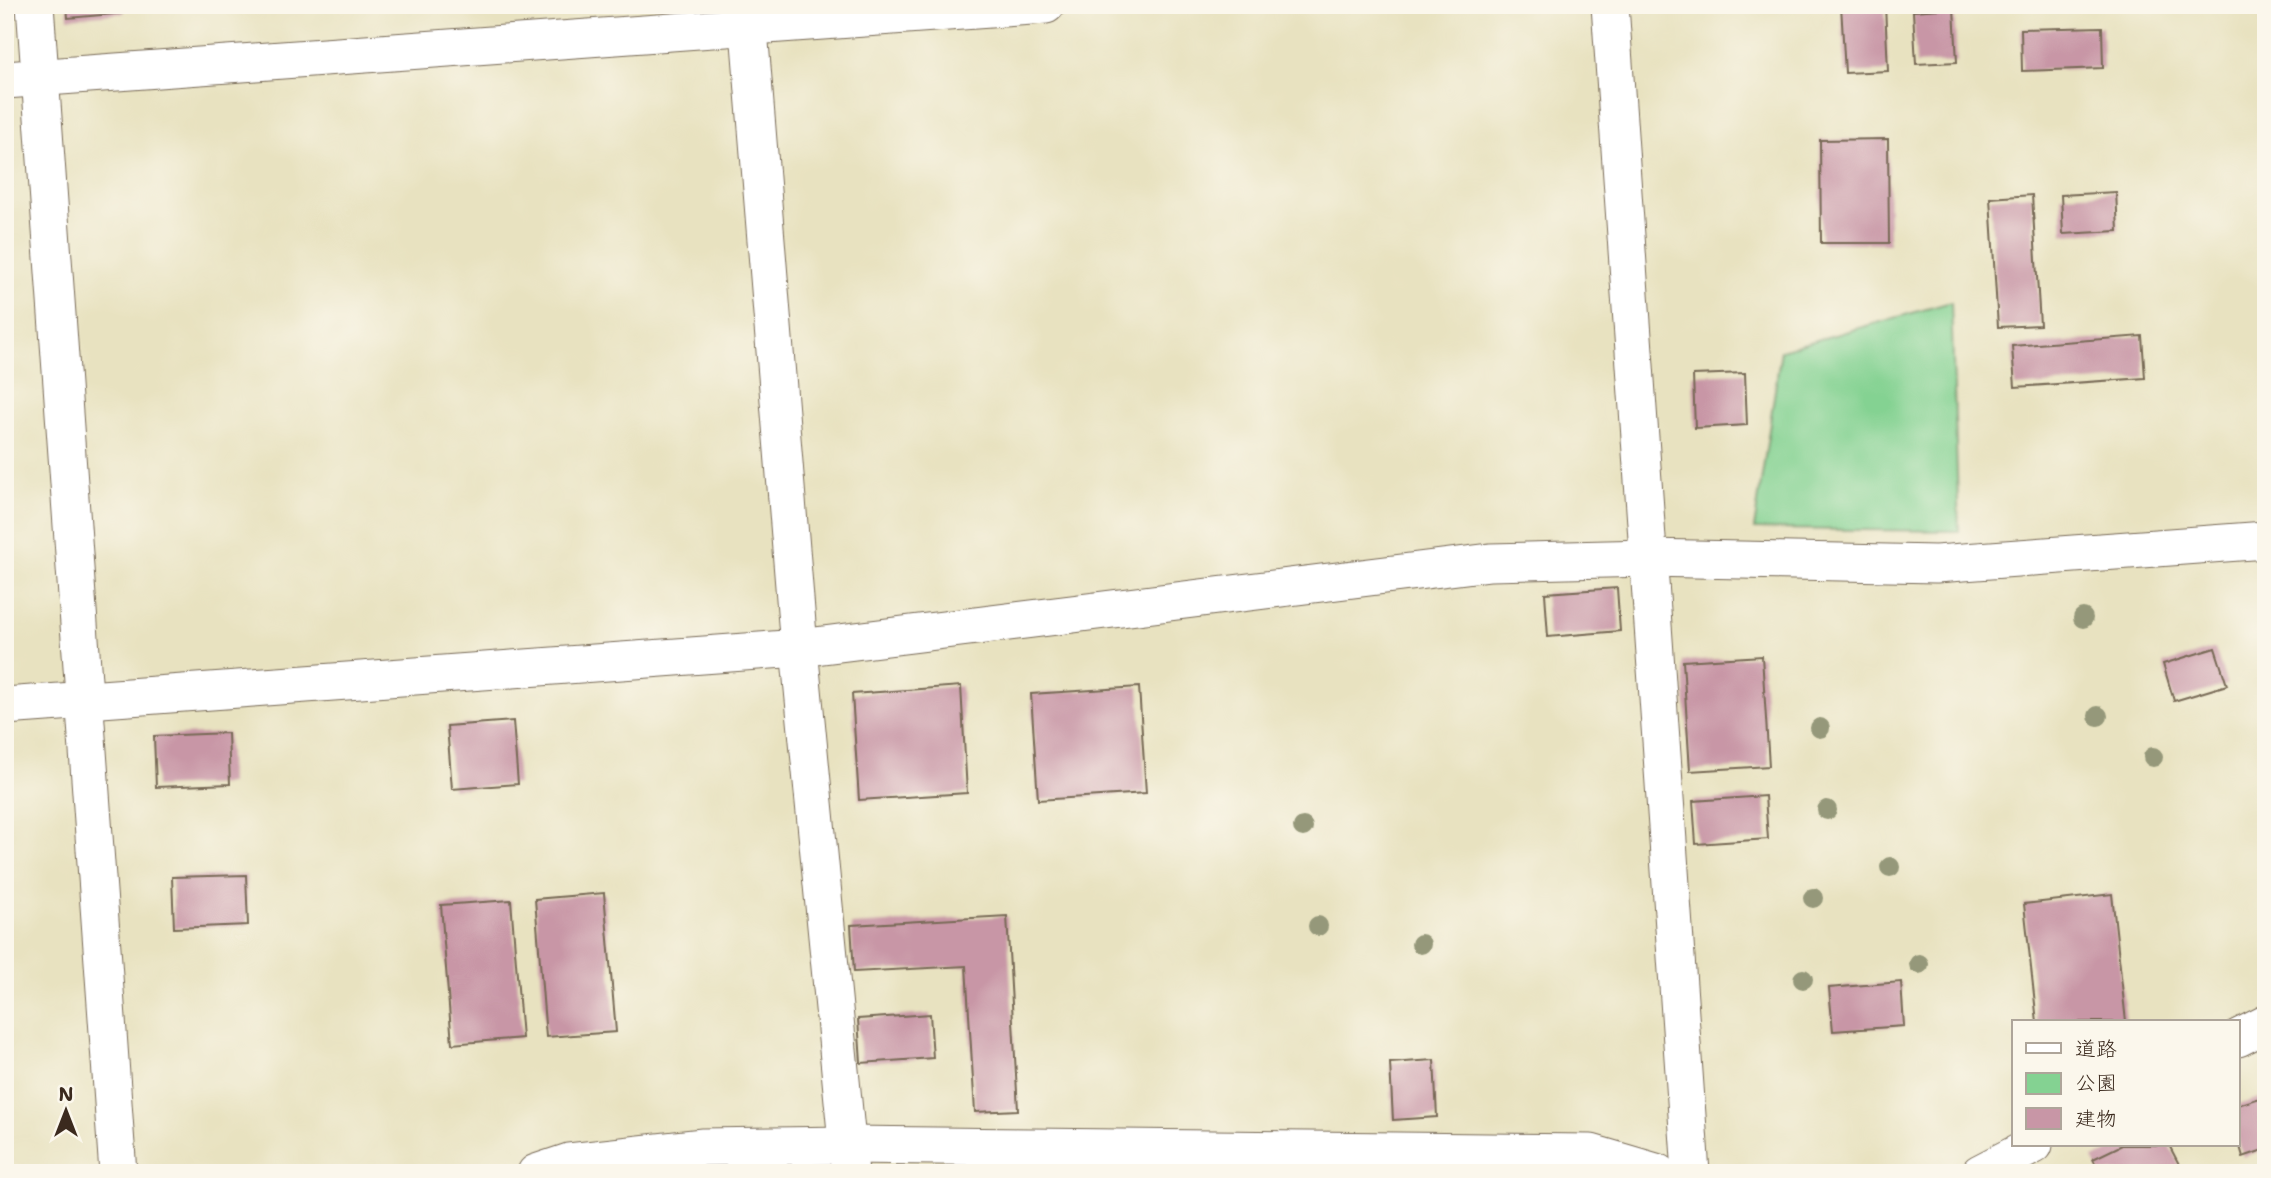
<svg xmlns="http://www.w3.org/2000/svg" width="2271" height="1178" font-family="'Shantell Sans','Klee One',sans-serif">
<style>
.green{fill:#84d292;stroke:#607e58;stroke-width:2}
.building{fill:#c896a6}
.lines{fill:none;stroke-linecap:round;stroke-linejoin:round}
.minor-casing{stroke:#786a57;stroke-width:39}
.minor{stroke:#fff;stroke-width:37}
.tree{fill:#95987a}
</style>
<rect width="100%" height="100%" fill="#fbf7ec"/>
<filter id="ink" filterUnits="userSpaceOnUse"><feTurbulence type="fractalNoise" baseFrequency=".0143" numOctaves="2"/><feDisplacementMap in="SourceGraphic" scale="14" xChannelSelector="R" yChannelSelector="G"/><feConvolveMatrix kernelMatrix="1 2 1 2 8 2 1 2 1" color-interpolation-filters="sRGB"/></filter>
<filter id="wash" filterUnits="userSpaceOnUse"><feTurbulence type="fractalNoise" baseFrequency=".00686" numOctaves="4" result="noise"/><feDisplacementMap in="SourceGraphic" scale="28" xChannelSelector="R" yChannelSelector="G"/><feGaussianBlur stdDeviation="1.57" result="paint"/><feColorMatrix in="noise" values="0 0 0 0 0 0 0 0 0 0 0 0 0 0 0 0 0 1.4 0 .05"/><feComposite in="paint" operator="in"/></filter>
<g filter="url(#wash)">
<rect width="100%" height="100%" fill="#e8e2c0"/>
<!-- green -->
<path class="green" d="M1951,302L1959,531L1754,529L1781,350Z"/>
<g id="blocks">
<!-- building -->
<g class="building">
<path d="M67,5H124V13L68,18Z"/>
<path d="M1841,5H1885L1888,71L1845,73Z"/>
<path d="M1954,8L1957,62L1916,64L1913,11Z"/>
<path d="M2102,27L2103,68L2022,71L2021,29Z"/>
<path d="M1888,139L1889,243H1821L1820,140Z"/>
<path d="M2116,192L2118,231L2063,234L2061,195Z"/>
<path d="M2032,195L2040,325L1998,327L1990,198Z"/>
<path d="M2142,336L2145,378L2015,387L2012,346Z"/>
<path d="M1745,373L1747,425L1695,428L1693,375Z"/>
<path d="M1617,588L1620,631L1548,637L1545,593Z"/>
<path d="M2215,648L2227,685L2174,701L2163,664Z"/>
<path d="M1762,656L1769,766L1690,771L1683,661Z"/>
<path d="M961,686L967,793L859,800L852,694Z"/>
<path d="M1139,687L1146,793L1038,800L1031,694Z"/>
<path d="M513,721L518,784L452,789L447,726Z"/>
<path d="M228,733L230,784L156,787L154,736Z"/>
<path d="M1765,796L1768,839L1696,844L1693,801Z"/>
<path d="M246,875L248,925L174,928L172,877Z"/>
<path d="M604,893L616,1032L546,1037L535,899Z"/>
<path d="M2112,894L2126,1022H2037L2024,904Z"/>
<path d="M511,900L522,1038L452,1044L441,905Z"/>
<path d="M1007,916L1018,1110L975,1112L966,966L854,972L851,925Z"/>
<path d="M1901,982L1904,1026L1833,1031L1829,988Z"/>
<path d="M930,1014L933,1058L861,1063L858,1019Z"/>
<path d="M1434,1060L1437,1117L1393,1120L1390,1063Z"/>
<path d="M2266,1096V1149L2243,1157L2238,1139V1105Z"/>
<path d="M2122,1145H2169L2183,1172L2100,1173L2093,1159Z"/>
<path d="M963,1168L964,1173H940V1171Z"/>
</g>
</g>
</g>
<g filter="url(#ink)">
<use href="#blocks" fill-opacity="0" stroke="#786a57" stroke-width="2"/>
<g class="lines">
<defs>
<g id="minor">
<path d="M35,5L118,1173"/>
<path d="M747,5L799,648L850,1173"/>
<path d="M1610,5L1691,1173"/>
<path d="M5,80L1046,5"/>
<path d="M5,706L799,648L1490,562L1648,558L1936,564L2266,540"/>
<path d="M2238,1038L2266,1024"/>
<path d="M536,1173L569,1162L703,1147L848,1145L1591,1153L1659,1173"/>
<path d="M1980,1173L2034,1145"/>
</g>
</defs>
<!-- minor casing -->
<use href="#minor" class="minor-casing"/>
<!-- minor -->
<use href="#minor" class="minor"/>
</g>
<!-- trees -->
<g class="tree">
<circle cx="2083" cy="618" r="10"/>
<circle cx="2098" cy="716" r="10"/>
<circle cx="1820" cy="728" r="10"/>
<circle cx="2153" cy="757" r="10"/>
<circle cx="1827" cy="810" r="10"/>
<circle cx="1303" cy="827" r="10"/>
<circle cx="1890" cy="867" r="10"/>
<circle cx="1813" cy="898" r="10"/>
<circle cx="1318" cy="926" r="10"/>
<circle cx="1421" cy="944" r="10"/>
<circle cx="1919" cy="964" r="10"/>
<circle cx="1803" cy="979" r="10"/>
</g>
</g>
<!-- margin -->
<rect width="2271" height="1178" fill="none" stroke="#fbf7ec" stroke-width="28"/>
<!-- legend -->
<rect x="2012" y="1020" width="228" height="126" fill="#fbf7ec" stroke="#aea59a" stroke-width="2"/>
<rect x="2026" y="1043" width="35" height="10" fill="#ffffff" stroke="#aea59a" stroke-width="2"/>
<text x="2075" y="1056" font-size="21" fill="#3b2a1e">道路</text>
<rect x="2026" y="1073" width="35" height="21" fill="#84d292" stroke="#aea59a" stroke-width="2"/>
<text x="2075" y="1090" font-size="21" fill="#3b2a1e">公園</text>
<rect x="2026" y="1108" width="35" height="21" fill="#c896a6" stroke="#aea59a" stroke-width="2"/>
<text x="2075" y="1126" font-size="21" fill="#3b2a1e">建物</text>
<!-- north arrow -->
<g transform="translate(66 1111)" stroke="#fbf7ec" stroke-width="5" paint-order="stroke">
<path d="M0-5L12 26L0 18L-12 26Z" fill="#3b2a1e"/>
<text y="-10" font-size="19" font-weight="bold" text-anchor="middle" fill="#3b2a1e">N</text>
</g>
</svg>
